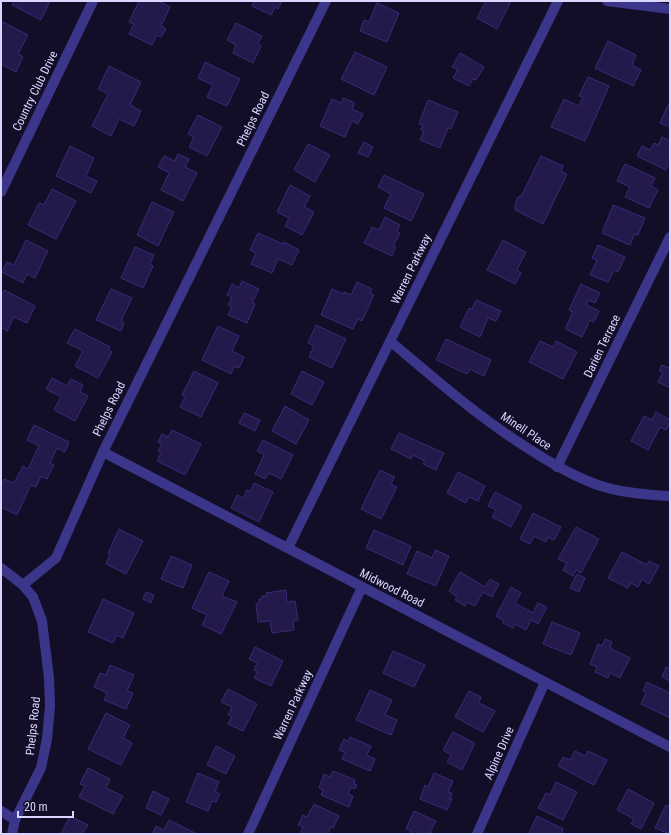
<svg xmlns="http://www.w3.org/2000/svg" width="671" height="835" font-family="'Roboto Condensed',sans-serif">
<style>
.building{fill:#24194b;stroke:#3b2978}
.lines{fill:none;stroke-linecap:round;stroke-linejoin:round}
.minor{stroke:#3b368a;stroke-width:10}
.labels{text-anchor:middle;stroke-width:3;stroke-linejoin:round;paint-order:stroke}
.street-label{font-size:12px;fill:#dbd6ff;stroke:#130e28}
</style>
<rect width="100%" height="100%" fill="#130e28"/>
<!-- building -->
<g class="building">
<path d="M15,1H50L41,20L12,5Z"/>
<path d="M139,1H158L170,7L161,26L166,29L161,37L157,35L152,45L129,34L134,24L129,22Z"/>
<path d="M255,1H282L278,9L275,7L271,15L252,6Z"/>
<path d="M486,1H511L497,29L477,18Z"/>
<path d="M377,3L399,13L387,42L360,31L364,20L369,22Z"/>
<path d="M1,21L28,35L18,54L23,57L16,72L1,64Z"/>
<path d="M236,23L262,36L258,44L261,46L253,63L233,53L236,45L227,40Z"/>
<path d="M608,41L636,55L632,65L641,70L633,86L595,68Z"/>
<path d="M355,52L387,67L374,95L341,79Z"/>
<path d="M460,53L484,67L476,80L473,79L469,86L453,78L458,69L452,67Z"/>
<path d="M205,62L240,79L227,106L207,97L213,85L198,78Z"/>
<path d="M109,66L141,82L130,105L141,111L134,126L119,119L111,136L92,126L108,94L98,89Z"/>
<path d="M588,77L609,86L585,141L551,127L564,99L579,106L583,97L579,96Z"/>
<path d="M343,98L355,103L352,109L363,114L358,124L352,121L345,137L320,126L332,99L341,103Z"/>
<path d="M428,100L458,112L451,129L448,128L440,148L420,140L424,131L421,130L423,125L419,124Z"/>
<path d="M668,105L670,106V127L660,123Z"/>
<path d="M198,115L222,127L207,156L189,147L194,137L188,134Z"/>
<path d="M662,137L670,141V162L666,170L637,156L642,146L650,150L654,143L658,145Z"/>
<path d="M364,142L373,147L368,157L358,153Z"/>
<path d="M308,144L330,155L315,182L294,170Z"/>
<path d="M70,146L94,158L86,176L97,181L91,193L56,176Z"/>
<path d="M178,154L189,159L185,167L197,173L183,201L161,190L169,173L158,167L164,156L175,161Z"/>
<path d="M541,156L563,166L561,171L567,174L543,224L515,210V205L518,197L522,195Z"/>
<path d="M625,164L655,178L651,186L658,190L649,208L625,197L630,187L617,181Z"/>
<path d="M384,175L424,194L411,221L384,208L391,194L378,187Z"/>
<path d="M290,185L310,196L304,207L314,212L302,235L285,226L289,218L277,212Z"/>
<path d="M52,189L76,201L56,239L28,225L39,203L44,205Z"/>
<path d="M152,202L174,212L158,246L137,235Z"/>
<path d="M613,205L645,218L638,235L635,234L630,245L602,233Z"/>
<path d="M385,217L400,225L397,231L400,233L393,246L396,247L392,256L364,243L372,227L379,230Z"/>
<path d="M258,233L283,244L284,242L299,250L292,265L278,259L272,273L251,264L256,253L250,250Z"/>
<path d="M26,240L48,251L35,278L27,274L23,283L2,272L7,262L14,265Z"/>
<path d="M503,240L526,252L517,270L521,273L515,284L487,270Z"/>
<path d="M598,245L625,257L618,272L614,270L608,282L590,275L597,260L592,258Z"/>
<path d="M135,247L154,255L150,264L153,266L143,288L121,278Z"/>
<path d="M242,281L259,289L252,303L255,304L247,323L228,315L232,307L228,305L232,297L227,295L232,284L239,288Z"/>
<path d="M357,282L372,289L370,293L374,295L362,321L358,319L353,329L321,315L332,289L343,294L344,292L351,295Z"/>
<path d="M581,284L600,293L595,303L588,300L586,305L599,311L594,322L590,320L582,337L565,329L573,312L569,310Z"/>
<path d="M111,289L132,298L121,321L124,323L121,331L96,320Z"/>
<path d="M4,290L35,306L27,323L14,317L7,331L1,327V296Z"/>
<path d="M476,300L501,311L496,321L488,318L480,337L460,327L469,308L472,309Z"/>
<path d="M316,325L346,339L332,368L309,357L314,346L308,343Z"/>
<path d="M218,326L239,336L232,351L244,357L239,368L234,366L231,374L202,360Z"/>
<path d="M75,329L110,347L109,350L112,352L98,378L75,366L83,351L67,343Z"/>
<path d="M446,339L491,360L484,376L470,369L467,374L436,360Z"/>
<path d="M540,341L553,347L556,341L577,352L563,379L529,362Z"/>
<path d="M662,365L670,368V388L658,382L663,372L659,371Z"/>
<path d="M194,371L218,383L201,417L180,407L185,397L182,395Z"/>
<path d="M302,371L324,382L312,405L291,394Z"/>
<path d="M52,378L67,386L71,379L83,385L80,392L88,396L75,421L54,410L61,397L46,389Z"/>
<path d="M285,406L309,420L296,444L272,431Z"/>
<path d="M656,412L670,420V423L666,430L660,427L648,450L631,441L644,416L652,420Z"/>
<path d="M244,413L260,420L255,431L239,423Z"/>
<path d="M34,425L69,442L65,452L57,448L50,463L54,465L47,479L41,476L36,487L31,485L17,515L1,507V485L4,479L14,483L23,466L28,469L39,446L27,440Z"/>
<path d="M172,430L201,444L185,475L157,461L161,453L158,451L162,444L158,442L162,434L168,437Z"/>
<path d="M399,433L444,453L436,470L423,464L425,461L413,455L411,459L391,449Z"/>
<path d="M263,440L293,455L281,479L269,473L265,479L255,474L264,455L257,451Z"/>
<path d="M380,470L395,477L391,484L397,487L381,519L361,509Z"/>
<path d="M458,472L485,486L478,501L469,497L466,503L447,493Z"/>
<path d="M254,483L273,492L259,522L231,508L237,495L243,498L247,490L250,492Z"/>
<path d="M495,492L522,506L511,527L492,517L496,510L488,506Z"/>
<path d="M533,513L561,527L554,540L548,537L546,542L534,536L530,544L520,539Z"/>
<path d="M576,527L599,539L581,573L576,570L573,576L563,570L567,563L558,559Z"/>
<path d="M119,529L143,541L126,574L106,564L110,554L108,553Z"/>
<path d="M374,530L411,546L403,565L366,548Z"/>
<path d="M435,550L449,556L436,586L407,574L417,551L432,558Z"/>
<path d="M622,552L647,565L649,561L659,566L649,584L642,579L638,587L631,583L628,588L608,578Z"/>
<path d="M171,556L192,565L183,588L161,579Z"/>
<path d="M209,572L229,581L222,596L237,602L221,634L202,625L207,615L192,608Z"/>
<path d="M460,572L485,587L490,579L499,584L492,597L483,592L475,606L467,602L465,606L455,600L457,597L449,591Z"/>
<path d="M577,574L585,578L579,592L570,588Z"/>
<path d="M511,587L521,593L515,603L533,613L538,603L547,607L538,624L531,620L526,630L515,624L513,628L503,623L504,621L496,616Z"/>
<path d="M286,590L287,602L295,601L298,620L293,621L294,630L272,633L270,621L258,622L256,604L259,603V599H262V596H267L266,593Z"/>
<path d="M146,592L154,595L151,603L143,599Z"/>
<path d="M103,599L134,613L123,638L117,635L113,643L88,632Z"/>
<path d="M552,622L580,633L571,655L543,644Z"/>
<path d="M605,639L612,642L610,648L630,658L620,678L610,673L608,678L595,672L597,667L590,664L598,644L602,646Z"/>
<path d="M255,647L283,661L271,686L254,678L258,671L254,670L257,663L249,659Z"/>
<path d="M393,651L425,665L414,687L383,673Z"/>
<path d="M110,665L134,675L127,691L133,693L126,709L104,700L107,693L94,687L100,673L106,675Z"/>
<path d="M666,667L670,668V681L662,677Z"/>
<path d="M647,682L670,693V718L641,704L646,693L643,691Z"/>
<path d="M228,689L257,704L243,731L228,724L232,716L228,715L232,707L221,702Z"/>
<path d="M370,690L392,700L385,715L397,720L391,735L356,720Z"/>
<path d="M469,691L481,697L479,703L495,711L483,732L455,717Z"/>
<path d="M106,713L130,725L123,738L132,743L121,765L88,749Z"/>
<path d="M453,732L475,743L462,770L447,762L451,755L443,750Z"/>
<path d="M350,737L371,746L367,755L375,759L370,771L342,759L345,752L339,750L344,739L348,741Z"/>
<path d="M216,746L235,756L226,774L207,765Z"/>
<path d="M575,751L585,756L588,751L607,760L594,785L558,766L563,757L570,760Z"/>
<path d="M88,768L110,779L106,788L123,796L113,814L79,797L85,786L80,784Z"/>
<path d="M333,771L355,780L354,784L357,785L355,789L351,787L348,794L353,796L349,807L321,795L323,790L319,788L324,774L330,777Z"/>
<path d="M198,773L219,782L215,791L220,794L216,802L212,801L208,811L186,802Z"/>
<path d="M434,773L453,781L448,792L452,793L450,799H452L447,810L420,799L425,785L428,787Z"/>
<path d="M556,782L577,792L563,820L538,808L546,793L550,795Z"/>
<path d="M628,789L654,803L641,829L631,824L634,819L617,810Z"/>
<path d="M153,791L169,799L161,815L146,808Z"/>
<path d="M314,804L339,816L333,828L331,827L328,833L330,834H300L303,827L298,825L303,815L307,817Z"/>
<path d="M666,805L670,807V834L655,828Z"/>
<path d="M414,811L436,821L430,832L434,834H410L411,831L406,829Z"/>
<path d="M70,816L88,825L83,833L84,834H61Z"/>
<path d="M537,816L563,829L561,834H532L529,833Z"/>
<path d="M169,820L197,834H152L156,826L164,830Z"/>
</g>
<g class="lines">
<!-- minor -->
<g class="minor">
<path d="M607,1L670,9"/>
<path d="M1,192L93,1"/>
<path d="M390,341C434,378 477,416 526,447C549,462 572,476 598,485C621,493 646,495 670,496"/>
<path d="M103,452L670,747"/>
<path d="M557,467L670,237"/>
<path d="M288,548L558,1"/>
<path d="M1,568L23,585"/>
<path d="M1,811L15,820"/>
<path d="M12,834L15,820L41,768L47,739L50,706L49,678L42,621L33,597L23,585L56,558L103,452L326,1"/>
<path d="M248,834L362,587"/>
<path d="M477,834L545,682"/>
</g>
</g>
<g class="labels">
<!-- street labels -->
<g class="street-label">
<text transform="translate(35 91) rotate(-64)" y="4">Country Club Drive</text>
<text transform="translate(253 119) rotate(-64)" y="4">Phelps Road</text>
<text transform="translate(411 269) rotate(-64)" y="4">Warren Parkway</text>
<text transform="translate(602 346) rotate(-64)" y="4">Darien Terrace</text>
<text transform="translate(109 409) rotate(-64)" y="4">Phelps Road</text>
<text transform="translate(526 431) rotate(34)" y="4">Minell Place</text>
<text transform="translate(392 588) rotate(27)" y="4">Midwood Road</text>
<text transform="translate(293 705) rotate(-65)" y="4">Warren Parkway</text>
<text transform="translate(33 726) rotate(-84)" y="4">Phelps Road</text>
<text transform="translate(499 753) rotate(-66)" y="4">Alpine Drive</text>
</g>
</g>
<!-- border -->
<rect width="671" height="835" fill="none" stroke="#dbd6ff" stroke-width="4"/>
<!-- scale -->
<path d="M18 811v6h55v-6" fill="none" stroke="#dbd6ff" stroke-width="2"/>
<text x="24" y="811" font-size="12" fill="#dbd6ff" stroke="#130e28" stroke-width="3" paint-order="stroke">20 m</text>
</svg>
